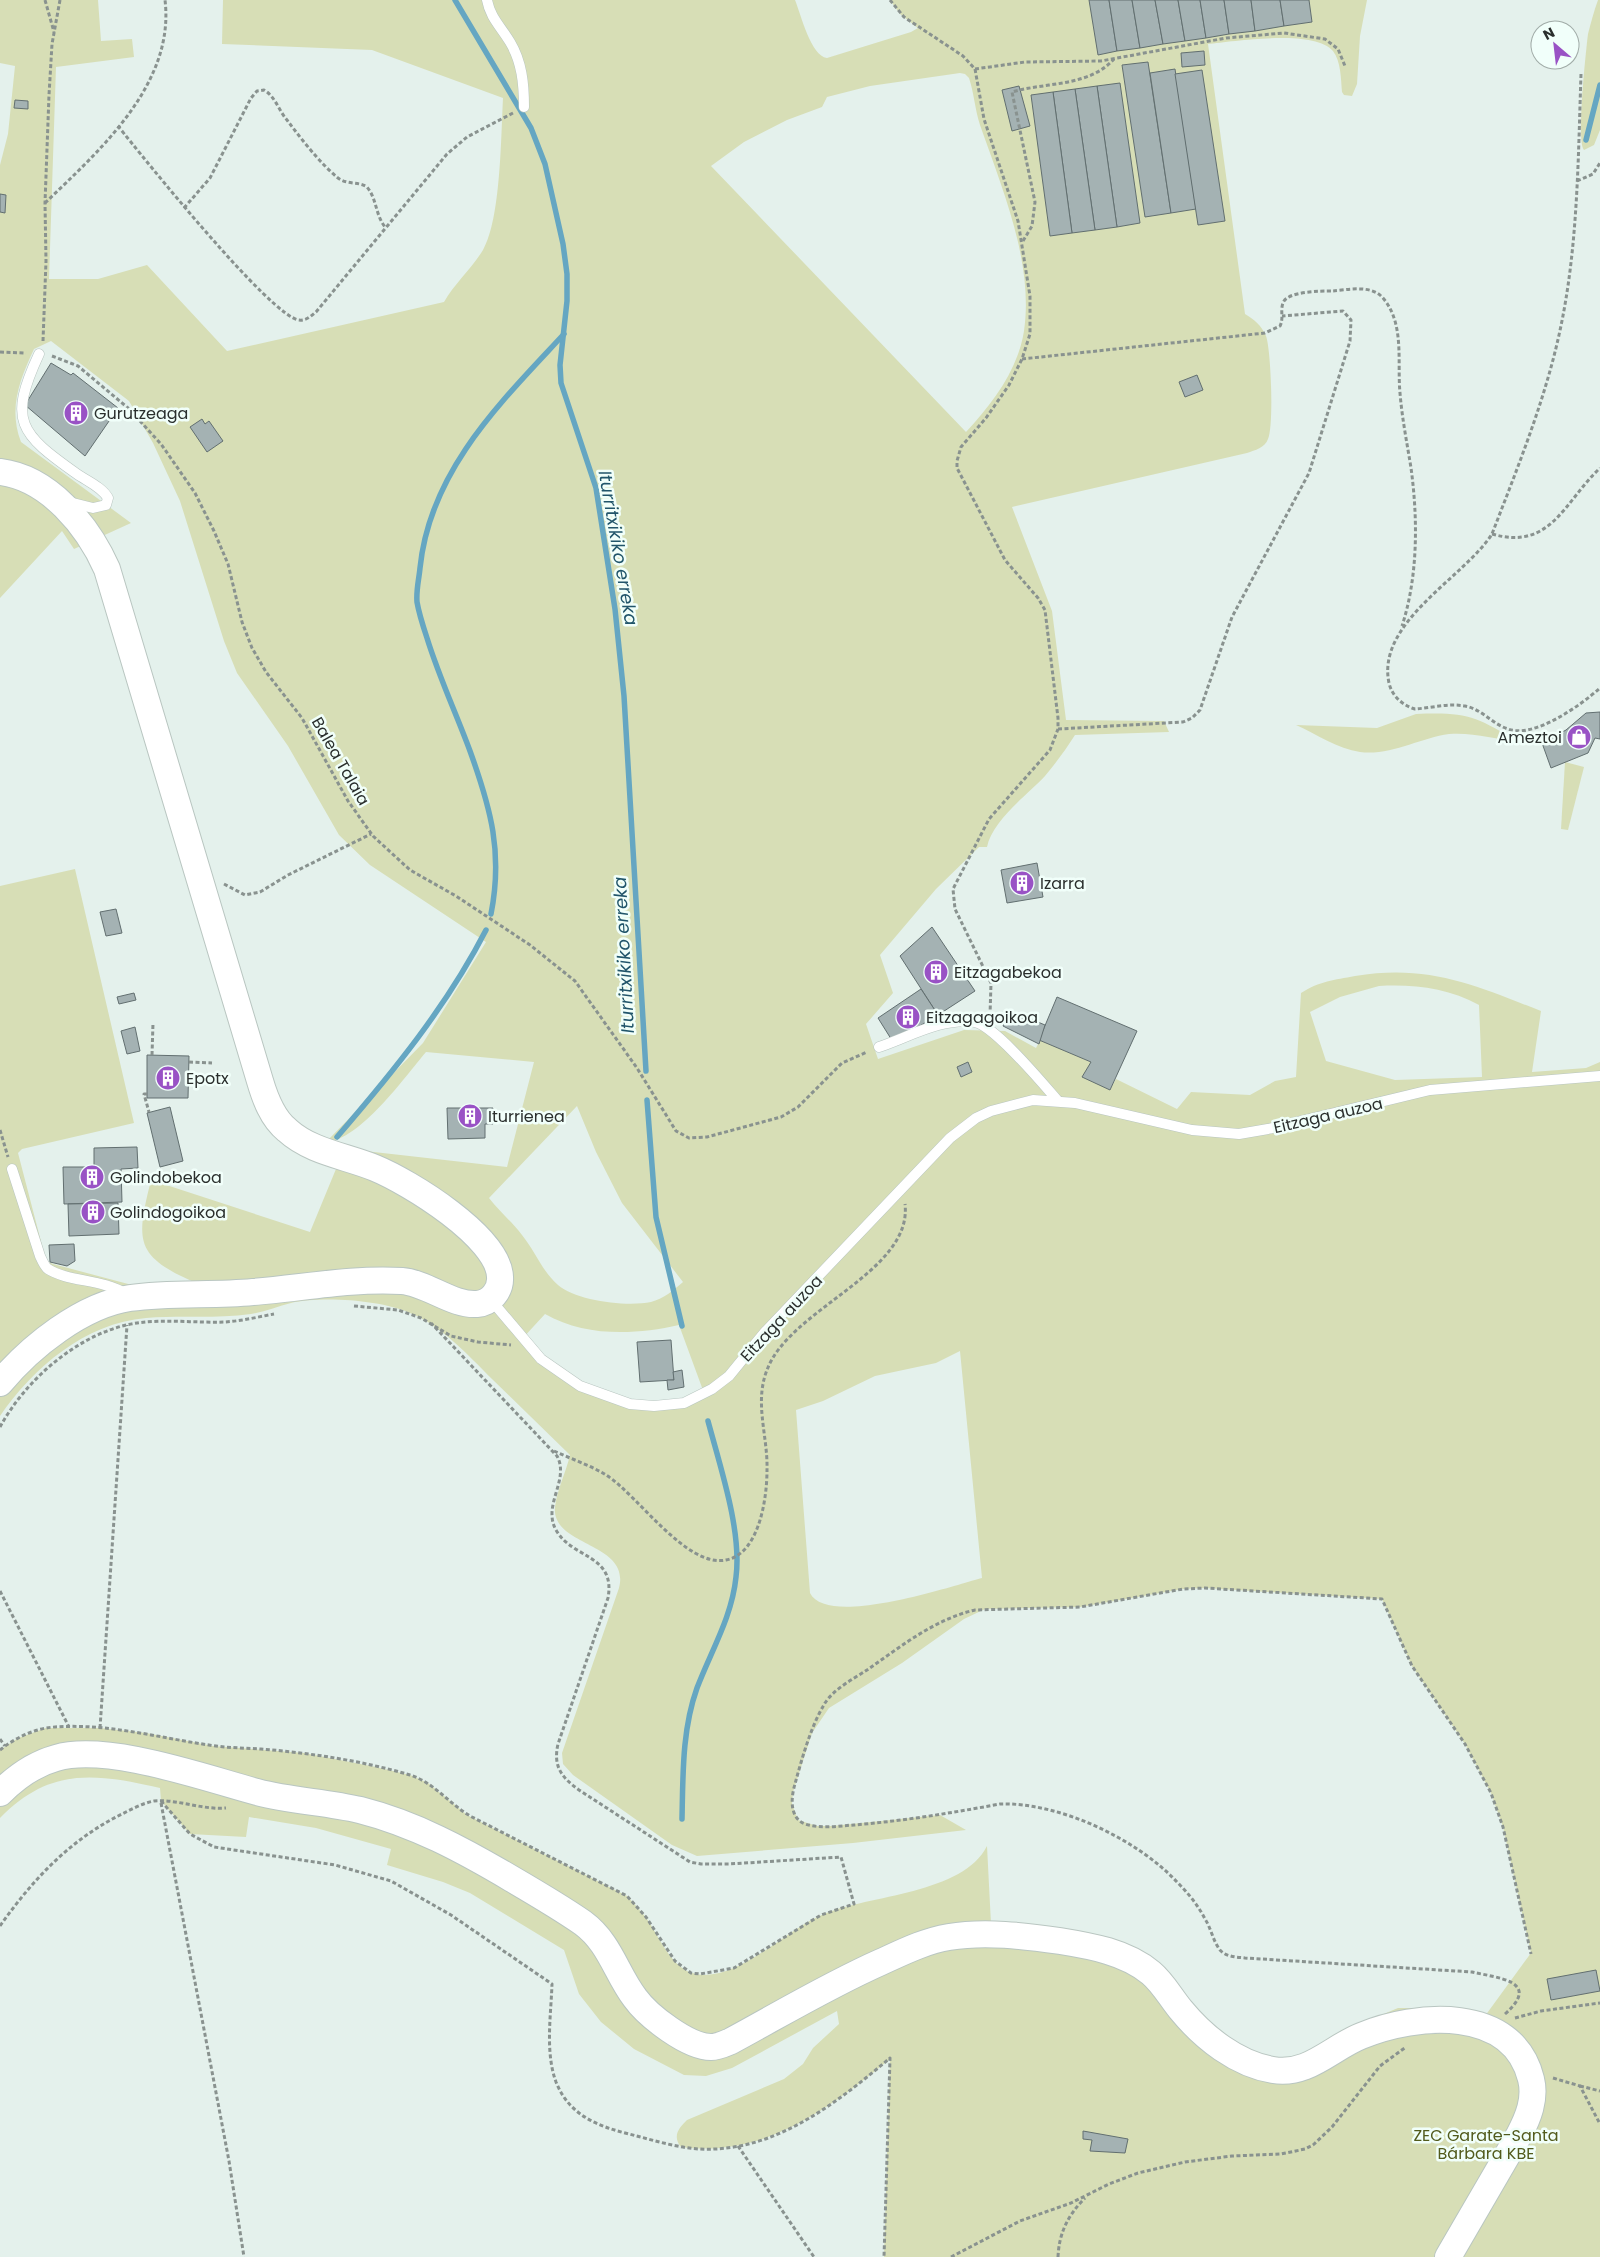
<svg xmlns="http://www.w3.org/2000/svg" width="1600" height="2257" font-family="Poppins,sans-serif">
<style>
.green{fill:#d7deb6;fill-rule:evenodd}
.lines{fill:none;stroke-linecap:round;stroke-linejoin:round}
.stream{stroke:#65a6c2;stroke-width:5.5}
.building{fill:#a4b2b3;stroke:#626f70}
.service-casing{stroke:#b9c6c1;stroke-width:11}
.tertiary-casing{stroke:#b9c6c1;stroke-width:28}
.path{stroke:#89928f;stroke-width:3;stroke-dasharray:4 2.5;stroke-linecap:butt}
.service{stroke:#fff;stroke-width:10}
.tertiary{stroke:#fff;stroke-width:26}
.labels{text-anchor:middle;stroke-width:5;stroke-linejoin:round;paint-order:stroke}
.poi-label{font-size:16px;fill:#2a2f2d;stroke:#f1fffa;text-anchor:start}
.street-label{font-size:16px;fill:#2a2f2d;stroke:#f1fffa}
.park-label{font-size:16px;fill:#525b1c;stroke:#f1fffa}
.water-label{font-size:18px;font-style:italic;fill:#21556a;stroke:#f1fffa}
</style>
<rect width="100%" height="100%" fill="#e4f1ec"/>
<!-- green -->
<g class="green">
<path d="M0,0H98L101,41L132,39L134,57L56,67L49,279H98L147,265L227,351L444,302C455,283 472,268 483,250C501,219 501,135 503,98L372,50L222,44L223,0H795C801,15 811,56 827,58L911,32L918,28L900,14L890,0H1367L1360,36L1357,84L1352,96L1344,95L1342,92C1341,80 1341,61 1333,51C1314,29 1235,41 1208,44L1245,314C1255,320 1261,325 1266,336C1271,349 1274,426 1268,439C1265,448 1255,450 1247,453L1012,507L1052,611L1066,720L1164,721L1169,732L1075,735C1066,749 1056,763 1045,776C1027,795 992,821 987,847H979L936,889L880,955L893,993L866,1024L878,1059L964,1030L1005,1031L1036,1048L1040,1040L1091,1062L1083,1077L1110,1089L1116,1079L1177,1109L1191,1092L1250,1095L1275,1081L1296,1077L1301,993C1320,981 1334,980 1355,976C1429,964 1474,985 1541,1011L1532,1072L1586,1068L1600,1062V2257H884L890,2059C828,2109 765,2158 681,2147C672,2136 679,2128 687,2120L784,2079L803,2064L813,2048L839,2024L837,2011L732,2068L706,2076L684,2075L634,2049L601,2022L579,1994L564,1950L470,1893L443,1882L387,1865L391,1849L316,1828L249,1817L246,1837L190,1834L161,1801L160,1788C95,1773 50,1767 0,1818V1750L18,1738L46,1728H100L146,1733L213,1746L304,1753L376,1767L410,1775L428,1783L467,1815L627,1896C634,1903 641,1911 647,1919C659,1936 670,1966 692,1973C734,1986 786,1929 824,1914C869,1895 963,1894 987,1846L991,1924L1077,1934L1193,2008L1227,2038L1260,2055L1285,2059L1301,2056L1348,2029L1398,2008H1459L1485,2016L1531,1953L1503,1827L1491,1793L1465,1744L1412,1666L1382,1599L1205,1588L1183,1589L1080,1607L985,1609L964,1619L902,1663L829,1708L812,1733L793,1792L792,1804L798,1820L817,1826H832L940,1815L966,1830L853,1843L697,1856L672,1845L573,1775L563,1764L562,1753L619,1588C631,1542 551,1547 555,1507C557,1490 566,1472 570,1455C544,1430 518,1404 492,1379C468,1355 442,1326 410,1313C381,1300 322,1296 291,1303C278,1306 265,1312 251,1314C216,1319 181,1315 146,1318C85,1323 33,1368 0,1416V886L75,869L134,1123L22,1149L18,1153L44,1253L47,1261L53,1264L147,1289L196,1283C134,1256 136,1241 151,1180L310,1232L336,1169L356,1150L507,1167L534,1062L426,1052C404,1078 360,1140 326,1142L423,1043L486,942L370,865L339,835L288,746L237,673L224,641L180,501L153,443L129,401L51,341L34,349C20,379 8,408 21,442L131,523L74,549L62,531L0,598V165L8,134L15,66L0,63ZM960,73L965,74L969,78C974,93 975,110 980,125C1002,188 1034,263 1024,331C1018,370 992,404 966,432L711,166L744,142L787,120L822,107L827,97L870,86ZM1379,986C1413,984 1448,988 1479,1005L1482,1077L1395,1080L1326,1061L1310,1012L1340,997ZM577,1106L596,1152L622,1203L683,1282C674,1290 663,1299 651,1302C627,1307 576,1301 558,1285C542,1271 535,1251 522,1235C512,1222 499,1211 489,1198ZM545,1314C585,1337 635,1335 679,1325L704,1393L654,1406L572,1382L522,1339ZM960,1351L982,1578C952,1586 827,1628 810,1593L796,1410L823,1401L875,1376L936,1363Z"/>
<path d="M1598,0H1600V130L1594,145L1584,150C1576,142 1586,50 1588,34C1591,22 1594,11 1598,0Z"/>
<path d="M1416,714C1466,712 1476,716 1518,742C1496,739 1472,732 1449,734C1420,738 1390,756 1360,752C1338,749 1316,734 1296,725L1377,728Z"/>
<path d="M1565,762L1584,767L1568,830L1561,829Z"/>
</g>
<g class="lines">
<!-- stream -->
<g class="stream">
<path d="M455,0L531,128L545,164L563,244L567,274V301L560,365L561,383L596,488L615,609L624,696L646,1071"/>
<path d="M1586,140L1600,85"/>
<path d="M491,914C503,853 491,809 470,751C456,713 439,677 427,638C423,626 419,614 417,602C416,590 419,579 420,568C430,470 501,402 564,334"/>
<path d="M647,1100L656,1217L682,1326"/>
<path d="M337,1137C393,1072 447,1006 486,930"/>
<path d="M682,1819C683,1775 682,1730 697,1688C711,1651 732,1617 736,1577C742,1531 720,1466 708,1421"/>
</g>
</g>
<!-- building -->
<g class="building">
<path d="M1089,0H1109L1117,51L1098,55Z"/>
<path d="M1109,0H1132L1140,48L1117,51Z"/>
<path d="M1132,0H1155L1163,44L1140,48Z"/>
<path d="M1155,0H1178L1185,41L1163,44Z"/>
<path d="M1178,0H1200L1206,38L1185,41Z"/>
<path d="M1200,0H1224L1229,34L1206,38Z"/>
<path d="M1224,0H1251L1255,31L1229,34Z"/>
<path d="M1251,0H1280L1284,26L1255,31Z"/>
<path d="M1280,0H1309L1312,22L1284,26Z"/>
<path d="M1204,51L1205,65L1182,67L1181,53Z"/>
<path d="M1148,62L1171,213L1145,217L1122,65Z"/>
<path d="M1175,69L1196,209L1171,213L1150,73Z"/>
<path d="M1202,70L1225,221L1198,225L1175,74Z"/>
<path d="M1120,83L1140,223L1117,227L1097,86Z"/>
<path d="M1019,86L1030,126L1012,131L1002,90Z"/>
<path d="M1097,86L1117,227L1095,230L1075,89Z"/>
<path d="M1075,89L1095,230L1072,233L1053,92Z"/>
<path d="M1053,92L1072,233L1050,236L1031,95Z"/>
<path d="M15,100L28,101V109L14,108Z"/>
<path d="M0,194L6,195L5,213L0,212Z"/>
<path d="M51,363L71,375L73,373L118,408L85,456L25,405Z"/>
<path d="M1197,375L1203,390L1185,397L1179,382Z"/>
<path d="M202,419L205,424L209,421L223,441L207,452L190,427Z"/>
<path d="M1600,712V739L1595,738L1588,753L1551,768L1542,743L1566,730L1586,713Z"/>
<path d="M1037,863L1043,897L1007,903L1001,870Z"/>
<path d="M116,909L122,933L106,936L100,912Z"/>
<path d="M932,927L975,991L938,1015L900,956Z"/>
<path d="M921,989L938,1015L893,1042L878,1018Z"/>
<path d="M134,993L136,1000L119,1004L117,997Z"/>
<path d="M1057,997L1137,1031L1110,1090L1082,1077L1091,1062L1039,1040Z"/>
<path d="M1021,1015L1045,1025L1039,1044L1003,1026L1008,1016L1019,1021Z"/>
<path d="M135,1027L140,1051L127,1054L121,1031Z"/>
<path d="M147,1055L189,1056L188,1098H147Z"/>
<path d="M968,1062L972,1072L961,1077L957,1067Z"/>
<path d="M170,1107L183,1161L160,1167L147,1113Z"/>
<path d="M447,1108H493V1124H485V1138L448,1139Z"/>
<path d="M137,1147L138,1168L121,1169L122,1202L64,1204L63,1167H94V1148Z"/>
<path d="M118,1203L119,1234L69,1236L68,1204Z"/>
<path d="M74,1244L75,1261L67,1266L50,1262L49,1245Z"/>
<path d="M671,1340L674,1380L640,1382L637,1342Z"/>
<path d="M682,1370L684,1387L668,1390L667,1380H674L673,1372Z"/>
<path d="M1596,1970L1600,1991L1551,2000L1547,1979Z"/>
<path d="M1083,2131L1128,2139L1125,2153L1090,2151L1092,2140L1083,2139Z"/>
</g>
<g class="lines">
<defs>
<g id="service">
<path d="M487,0C490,17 501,27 510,42C522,62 524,84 524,107"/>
<path d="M39,354C8,421 19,433 77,474C87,481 102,487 108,498L106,505L93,508L69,502"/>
<path d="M879,1047C909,1037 942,1017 975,1022C995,1026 1043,1084 1058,1101"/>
<path d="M12,1169L40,1256C42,1260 44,1266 48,1269C68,1282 103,1279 126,1294"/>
<path d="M491,1300L541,1359L580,1386L630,1404L654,1406L684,1403L712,1389L729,1376L765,1332L950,1138L976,1118L991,1111L1033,1100L1075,1103L1192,1130L1239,1134L1268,1129L1430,1090L1600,1076"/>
</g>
<g id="tertiary">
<path d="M0,472C49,478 88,526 107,569L260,1081C265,1098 272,1118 287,1130C311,1152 346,1156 375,1168C409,1182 499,1237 500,1277C501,1291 490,1303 477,1304C453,1306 427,1283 402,1281C351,1278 303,1288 253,1292C212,1296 171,1292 130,1298C82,1305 30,1347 0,1383"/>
<path d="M0,1793C16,1777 34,1764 56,1758C107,1743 205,1778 257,1792C291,1801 326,1802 360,1810C415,1824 463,1850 512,1879C536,1893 560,1907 583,1923C610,1943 616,1973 635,1998C648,2016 688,2047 711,2047C718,2047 724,2044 731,2041C781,2014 829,1985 881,1962C903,1952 925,1941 949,1937C985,1931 1025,1936 1060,1941C1091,1946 1126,1952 1151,1973C1163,1983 1171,1998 1181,2010C1204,2038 1237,2064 1273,2070C1308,2076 1331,2048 1361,2036C1416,2013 1513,2005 1531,2079C1536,2099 1528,2118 1519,2135L1448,2257"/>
</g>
</defs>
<!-- service casing -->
<use href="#service" class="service-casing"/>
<!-- tertiary casing -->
<use href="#tertiary" class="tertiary-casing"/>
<!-- path -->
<g class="path">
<path d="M45,0L54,32"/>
<path d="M890,0L904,17L963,56L975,69L984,119L1018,221L1030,296V334L1022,359L1009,385L986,418L961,447L957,461V468L1005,560L1038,598L1045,610L1058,718V729L1050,750L989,819L953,889L955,909L991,983L990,1015"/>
<path d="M975,69L1025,62L1101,61L1226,38L1284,33L1325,39L1338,49L1345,66"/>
<path d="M1581,74C1578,161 1578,250 1559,335C1544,403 1517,469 1492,534C1464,578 1376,622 1389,683C1392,696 1402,705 1415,709C1431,708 1448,703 1465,706C1482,709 1492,724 1508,729C1534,739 1581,705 1600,688"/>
<path d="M118,126C142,156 271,317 299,320C306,321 311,316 316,312L447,154L467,137L513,113"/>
<path d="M1577,181L1593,174L1600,163"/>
<path d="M45,203C100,150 175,84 165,0"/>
<path d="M184,208L210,178L251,98L257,91L264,90C275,96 279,111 287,120C302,140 319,162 338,178C347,185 358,181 367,187C377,199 375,214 385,227"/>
<path d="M1023,241L1032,226L1035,202L1012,92C1046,82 1089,87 1114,59"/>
<path d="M43,341L46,261L45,203L49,95L52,44L60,0"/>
<path d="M0,352L26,353"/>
<path d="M52,356L78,366L128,408L161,444L195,493L214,531L228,564L242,622L252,648L266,672L302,718L348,801L373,836L410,870L456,896L530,945L575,981L637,1068L676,1131L689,1138L707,1137L781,1117L798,1107L842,1063L867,1052"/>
<path d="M1022,359L1265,333L1280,326C1284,318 1280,311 1283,303C1287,291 1321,291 1332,291C1347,290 1371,284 1383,298C1405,324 1397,362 1400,393C1402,418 1407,443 1411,468C1418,519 1418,577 1402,626"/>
<path d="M1492,534C1551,551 1564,502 1600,468"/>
<path d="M1058,729L1183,722L1192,718L1200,710L1232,617L1309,473L1350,341L1351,320L1343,311L1282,316"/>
<path d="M224,884L245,895L260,892L288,875L371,834"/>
<path d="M152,1055L153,1023"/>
<path d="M189,1062L212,1063"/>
<path d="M147,1094H144L149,1112"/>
<path d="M0,1130L8,1157"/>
<path d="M354,1306L398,1310L421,1318L451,1336L478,1342L511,1345"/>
<path d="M0,1427C26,1379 81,1331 137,1323C165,1319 196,1323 225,1322C241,1321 258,1317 274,1314"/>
<path d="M554,1451C571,1459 590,1465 606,1475C638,1495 686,1568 726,1560C759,1554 767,1499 767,1470C768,1436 754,1403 767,1370C789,1309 913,1272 905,1204"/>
<path d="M0,1591L69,1727"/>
<path d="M100,1728L127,1325"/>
<path d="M0,1739L5,1746"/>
<path d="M0,1750C15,1738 35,1728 55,1727C110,1723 163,1739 216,1746C231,1748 246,1748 261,1749C311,1753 363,1761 410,1775C435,1783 450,1805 472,1817L627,1896L646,1917L675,1961L691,1973L700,1974L734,1968L821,1915L854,1904L841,1857L729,1864H701L690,1862L579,1790C561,1777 553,1766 558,1744L608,1598C616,1554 572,1559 556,1530C542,1505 570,1480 557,1456L431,1323"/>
<path d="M161,1801L190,1834L214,1847L335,1865L391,1881L451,1915L552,1984C551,2015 545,2052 556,2082C569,2115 597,2126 629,2134C657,2141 686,2151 715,2149C783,2146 840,2100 890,2058L884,2257"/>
<path d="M161,1803L229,2161L244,2257"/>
<path d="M0,1926C33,1879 71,1839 122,1814C132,1809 143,1803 154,1801C178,1799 201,1810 226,1808"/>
<path d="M1505,2014C1542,1981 1498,1978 1472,1972L1245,1958C1236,1957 1226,1957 1220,1950C1213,1941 1211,1928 1205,1919C1198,1905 1188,1893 1177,1882C1137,1839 1059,1802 1000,1804C951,1813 903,1821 854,1825C838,1826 820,1829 805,1824C789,1818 791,1797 795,1784C802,1758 811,1726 825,1703C834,1689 853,1679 867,1670C900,1647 935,1619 975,1610L1080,1607L1183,1589L1205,1588L1382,1599L1412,1666L1465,1744L1491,1793L1503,1827L1531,1954"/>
<path d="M1515,2018L1541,2011L1600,2003"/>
<path d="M1553,2078L1580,2086L1600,2124"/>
<path d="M1580,2086L1600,2091"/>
<path d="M738,2146L814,2257"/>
<path d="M951,2257L1020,2221L1071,2203L1109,2184L1138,2173L1185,2162L1232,2156L1281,2154L1305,2149L1313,2145L1332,2127L1380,2066L1406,2047"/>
<path d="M1058,2257C1059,2233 1068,2215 1085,2198"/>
</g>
<!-- service -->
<use href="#service" class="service"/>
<!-- tertiary -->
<use href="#tertiary" class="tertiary"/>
</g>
<!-- icons -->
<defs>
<symbol id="building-disc" viewBox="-11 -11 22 22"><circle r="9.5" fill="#9952c5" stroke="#f1fffa"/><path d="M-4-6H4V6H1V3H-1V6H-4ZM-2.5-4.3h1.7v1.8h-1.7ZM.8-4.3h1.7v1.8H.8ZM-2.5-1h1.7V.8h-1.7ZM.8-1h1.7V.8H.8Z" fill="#fff"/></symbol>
<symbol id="shop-disc" viewBox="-11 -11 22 22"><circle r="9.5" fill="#9952c5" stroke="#f1fffa"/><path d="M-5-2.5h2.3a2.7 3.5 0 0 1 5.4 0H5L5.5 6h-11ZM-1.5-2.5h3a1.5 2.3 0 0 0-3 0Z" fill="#fff"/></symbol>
</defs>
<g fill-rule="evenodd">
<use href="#building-disc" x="62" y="399" width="28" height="28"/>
<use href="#shop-disc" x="1565" y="723" width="28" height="28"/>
<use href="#building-disc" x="1008" y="869" width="28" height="28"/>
<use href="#building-disc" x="922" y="958" width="28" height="28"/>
<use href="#building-disc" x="894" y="1003" width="28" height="28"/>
<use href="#building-disc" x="154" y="1064" width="28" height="28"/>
<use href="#building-disc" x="456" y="1102" width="28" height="28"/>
<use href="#building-disc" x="78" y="1163" width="28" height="28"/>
<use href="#building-disc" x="79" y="1198" width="28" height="28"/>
</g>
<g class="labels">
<!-- poi labels -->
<g class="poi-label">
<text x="94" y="419">Gurutzeaga</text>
<text x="1562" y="743" text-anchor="end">Ameztoi</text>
<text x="1040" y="889">Izarra</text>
<text x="954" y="978">Eitzagabekoa</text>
<text x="926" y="1023">Eitzagagoikoa</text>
<text x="186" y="1084">Epotx</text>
<text x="488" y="1122">Iturrienea</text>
<text x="110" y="1183">Golindobekoa</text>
<text x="110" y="1218">Golindogoikoa</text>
</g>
<!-- street labels -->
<g class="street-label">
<text transform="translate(341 761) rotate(60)" y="6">Balea Talaia</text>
<text transform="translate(1328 1115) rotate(-13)" y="6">Eitzaga auzoa</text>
<text transform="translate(781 1318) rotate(-47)" y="6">Eitzaga auzoa</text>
</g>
<!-- park labels -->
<g class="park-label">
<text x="1486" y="2141">ZEC Garate-Santa<tspan x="1486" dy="18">Bárbara KBE</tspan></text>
</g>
<!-- water labels -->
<g class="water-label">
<text transform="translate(618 548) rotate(80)" y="6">Iturritxikiko erreka</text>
<text transform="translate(624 955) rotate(-93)" y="6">Iturritxikiko erreka</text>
</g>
</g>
<!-- north arrow -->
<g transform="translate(1555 45) rotate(332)"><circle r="24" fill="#f1fffa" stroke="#a1aca8"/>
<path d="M0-4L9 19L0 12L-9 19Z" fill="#9952c5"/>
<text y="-8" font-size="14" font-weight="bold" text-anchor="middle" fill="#2a2f2d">N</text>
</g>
</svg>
